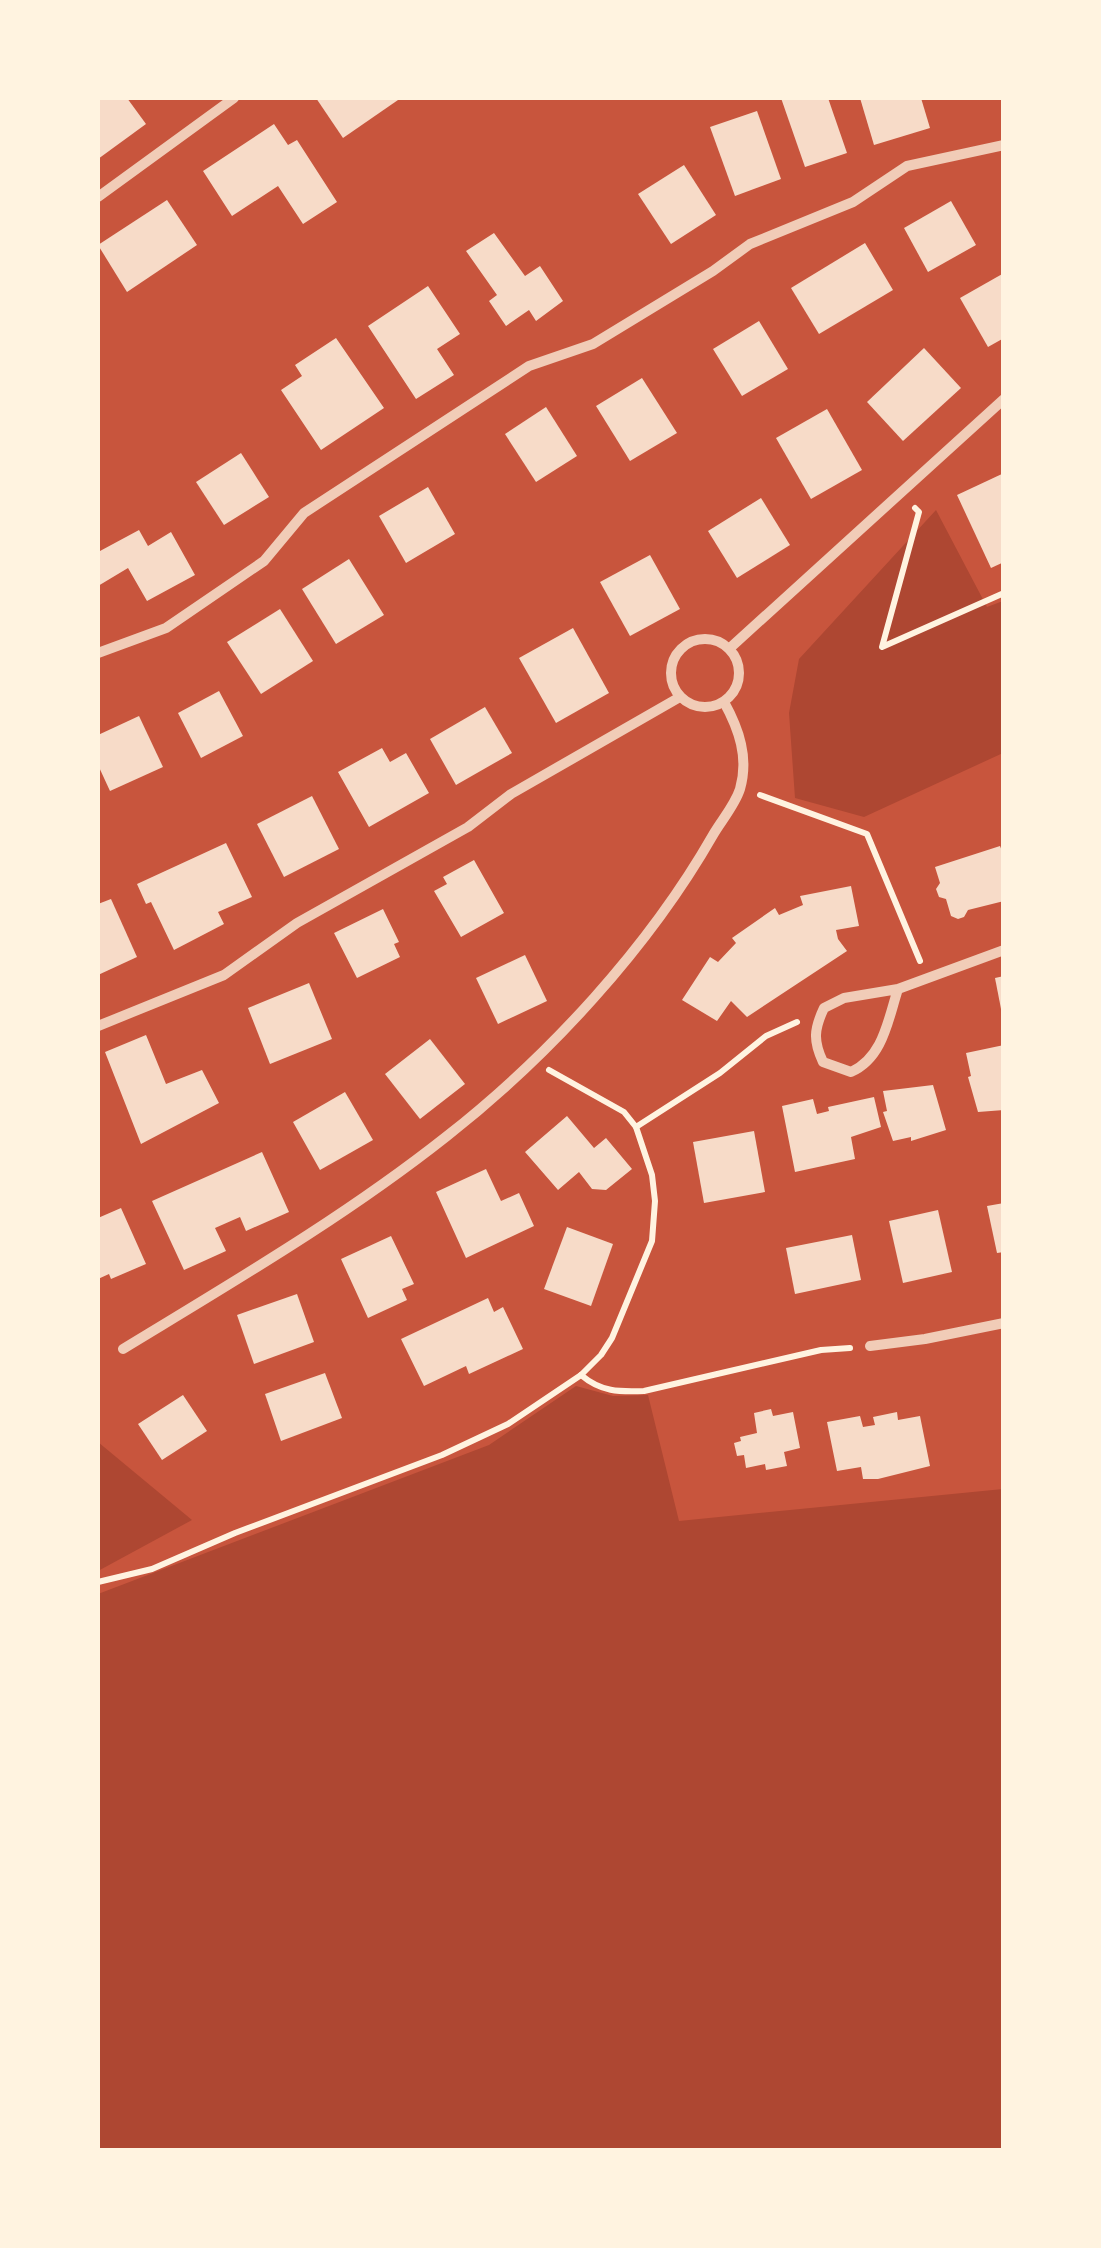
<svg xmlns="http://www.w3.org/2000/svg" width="1101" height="2248" font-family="Karla,sans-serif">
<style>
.green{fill:#ae4732}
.building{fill:#f7dbc8}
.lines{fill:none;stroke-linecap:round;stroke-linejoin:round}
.path{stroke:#fff3e0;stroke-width:6}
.minor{stroke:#f1ccb7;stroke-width:10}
</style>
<rect width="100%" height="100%" fill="#c8553d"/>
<!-- green -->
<g class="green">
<path d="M936,510L987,607L1003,601V753L864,817L795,798L789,713L799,659Z"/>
<path d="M576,1386L613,1396L648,1395L679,1521L1003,1489V2150H98V1594L489,1445Z"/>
<path d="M98,1442L192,1520L98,1571Z"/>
</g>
<!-- building -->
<g class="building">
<path d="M98,98H127L146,124L98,159Z"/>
<path d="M316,98H396L398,100L343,138Z"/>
<path d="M781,98H828L847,153L805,167Z"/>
<path d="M860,98H921L930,128L874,145Z"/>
<path d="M757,111L781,179L735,196L710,127Z"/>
<path d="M274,124L288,145L297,140L337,202L303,224L278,186L232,216L203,171Z"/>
<path d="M684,165L716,215L671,244L638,194Z"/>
<path d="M167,200L197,245L127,292L98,245Z"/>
<path d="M951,201L976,245L928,272L904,228Z"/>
<path d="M494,233L525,276L540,266L563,301L536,321L529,310L506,326L489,301L497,295L466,251Z"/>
<path d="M865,243L893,290L819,334L791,288Z"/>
<path d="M1004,273V338L988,347L960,298Z"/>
<path d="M428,286L460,334L437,349L454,375L416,399L368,326Z"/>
<path d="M759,321L788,369L742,396L713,349Z"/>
<path d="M336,338L384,408L321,450L281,390L302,376L295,365Z"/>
<path d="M924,348L961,388L903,441L867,402Z"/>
<path d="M642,378L677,433L630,461L596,406Z"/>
<path d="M546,407L577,456L536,482L505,434Z"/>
<path d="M827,409L862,470L811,499L776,438Z"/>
<path d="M241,453L269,497L224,525L196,482Z"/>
<path d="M1004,473V562L991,568L957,495Z"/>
<path d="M428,487L455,534L406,563L379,516Z"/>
<path d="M761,498L790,545L737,578L708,531Z"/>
<path d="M139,530L148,546L171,532L195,575L147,601L128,568L98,586V546L100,551Z"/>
<path d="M650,555L680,609L630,636L600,582Z"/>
<path d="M349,559L384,615L336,644L302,589Z"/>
<path d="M280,609L313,661L261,694L227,642Z"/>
<path d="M573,628L609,693L556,723L519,658Z"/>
<path d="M219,691L243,736L201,758L178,713Z"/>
<path d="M485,707L512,753L456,785L430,739Z"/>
<path d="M139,716L163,767L110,791L98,765V735Z"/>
<path d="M382,748L390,762L406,753L429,793L369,827L338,772Z"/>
<path d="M312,796L339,849L284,877L257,824Z"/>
<path d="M226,843L252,897L218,912L224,924L174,950L151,902L146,904L137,884Z"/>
<path d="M1000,846L1004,856V901L968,910L964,917L958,919L951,916L946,899L939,897L936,889L940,883L935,867Z"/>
<path d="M474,860L504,913L461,937L434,891L447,884L443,877Z"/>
<path d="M851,886L859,926L836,930L838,939L847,951L747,1017L731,1001L717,1021L682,1000L710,957L718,962L736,943L732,938L775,908L779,915L803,905L800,896Z"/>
<path d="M111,899L137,957L98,975V904Z"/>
<path d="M383,909L399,942L394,944L400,957L357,978L334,933Z"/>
<path d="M525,955L547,1001L498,1024L476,978Z"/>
<path d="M1004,976V1013L1002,1014L995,978Z"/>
<path d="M309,983L332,1039L270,1064L248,1008Z"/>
<path d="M146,1035L166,1084L202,1070L219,1103L141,1144L105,1052Z"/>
<path d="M430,1039L465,1084L420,1119L385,1074Z"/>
<path d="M1004,1045V1110L978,1112L968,1077L971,1076L966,1053Z"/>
<path d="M933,1085L946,1130L911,1141V1137L893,1141L883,1112L887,1111L883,1091Z"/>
<path d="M345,1092L373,1140L320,1170L293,1122Z"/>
<path d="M874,1097L881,1127L851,1137L855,1159L795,1172L782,1106L813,1099L817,1114L829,1111L828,1107Z"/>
<path d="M567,1116L594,1148L606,1138L632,1169L606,1190L592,1189L579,1172L558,1190L525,1152Z"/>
<path d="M754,1131L765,1192L704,1203L693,1142Z"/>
<path d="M262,1152L289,1212L246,1231L240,1217L215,1228L226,1251L184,1270L152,1201Z"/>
<path d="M486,1169L501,1201L519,1193L534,1226L466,1258L436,1192Z"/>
<path d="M1004,1203V1252L997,1253L987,1206Z"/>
<path d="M121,1208L146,1264L111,1279L109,1274L98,1279V1218Z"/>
<path d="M938,1210L952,1272L903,1283L889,1221Z"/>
<path d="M567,1227L613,1244L591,1306L544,1289Z"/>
<path d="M852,1235L861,1280L795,1294L786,1248Z"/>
<path d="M391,1236L414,1284L402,1289L407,1300L368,1318L341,1259Z"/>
<path d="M297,1294L314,1342L254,1364L237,1315Z"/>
<path d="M488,1298L494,1312L503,1307L523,1349L469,1374L466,1366L424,1386L401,1339Z"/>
<path d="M325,1373L342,1418L281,1441L265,1394Z"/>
<path d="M183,1395L207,1431L162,1460L138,1424Z"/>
<path d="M771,1409L773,1416L793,1412L800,1448L784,1452L787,1466L766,1470L765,1464L746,1468L744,1455L737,1456L734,1443L741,1441L740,1437L757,1433L754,1413Z"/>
<path d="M897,1412L898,1420L920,1416L930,1466L878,1479H863L861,1467L837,1471L827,1422L860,1416L863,1427L875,1425L873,1417Z"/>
</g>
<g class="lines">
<!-- path -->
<g class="path">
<path d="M915,508L919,512L882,647L1004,593"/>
<path d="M760,795L867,834L920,961"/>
<path d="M636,1127L720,1073L766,1036L797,1022"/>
<path d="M581,1375C601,1392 619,1392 644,1391L821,1350L850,1348"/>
<path d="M98,1582L152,1569L235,1533L442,1455L508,1424L581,1375L601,1355L612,1338L652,1241L655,1201L652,1175L636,1127L624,1112L549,1070"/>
</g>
<!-- minor -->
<g class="minor">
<path d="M98,197L234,98"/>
<circle cx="705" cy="673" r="34"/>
<path d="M730,648L1004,399"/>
<path d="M98,653L166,628L264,561L304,513L529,366L593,344L713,271L750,244L853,202L907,166L1004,145"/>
<path d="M898,989C888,1020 883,1058 851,1072L823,1062C813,1041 814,1029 824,1008L844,998L898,989L1004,950"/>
<path d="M98,1026L224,975L297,923L468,827L511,794L680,697"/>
<path d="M870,1346L925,1339L1004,1323"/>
<path d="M123,1349C233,1282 346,1216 447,1136C549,1056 649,947 713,835C721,821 735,805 740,789C749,758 739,729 724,702"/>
</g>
</g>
<!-- border -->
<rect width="1101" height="2248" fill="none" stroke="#fff3e0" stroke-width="200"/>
</svg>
